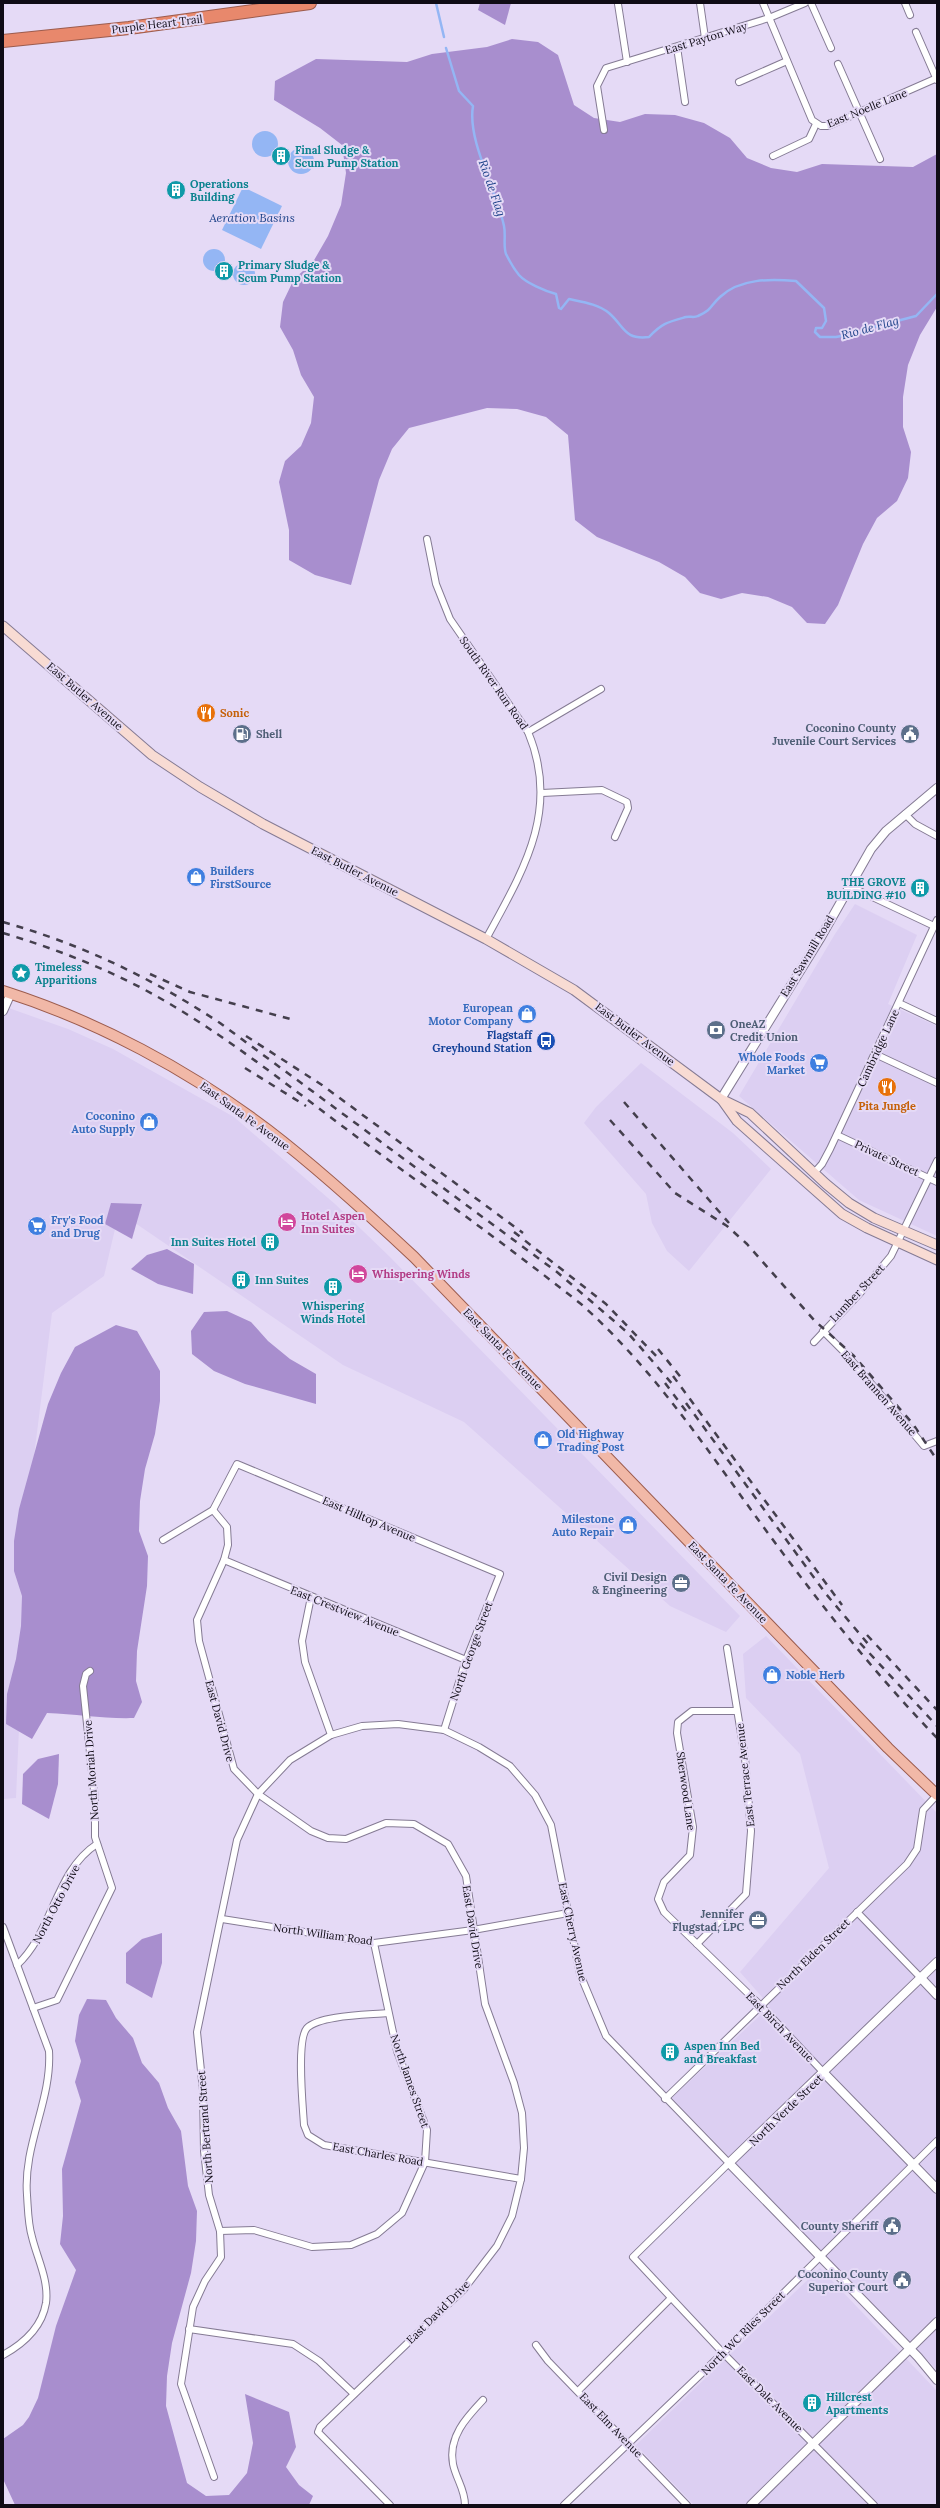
<svg xmlns="http://www.w3.org/2000/svg" width="940" height="2508" font-family="Lora,serif">
<style>
.built{fill:#dccff2}
.forest{fill:#a88ece}
.water{fill:#94b6f4}
.lines{fill:none;stroke-linecap:round;stroke-linejoin:round}
.stream{stroke:#94b6f4;stroke-width:2.5}
.minor-casing{stroke:#857b94;stroke-width:8}
.tertiary-casing{stroke:#857b94;stroke-width:10}
.secondary-casing{stroke:#857b94;stroke-width:11}
.primary-casing{stroke:#9c5c4e;stroke-width:12}
.motorway-casing{stroke:#9c5c4e;stroke-width:14}
.minor{stroke:#fff;stroke-width:6}
.tertiary{stroke:#fff;stroke-width:8}
.secondary{stroke:#f8dbd3;stroke-width:9}
.primary{stroke:#f1b8a7;stroke-width:10}
.motorway{stroke:#e8886c;stroke-width:12}
.rail{stroke:#443f4d;stroke-width:2.5;stroke-dasharray:7 7;stroke-linecap:butt}
.labels{text-anchor:middle;stroke-width:4;stroke-linejoin:round;paint-order:stroke}
.street-label{font-size:11px;fill:#0f0b15;stroke:#e5daf6}
.culture-label{font-size:11px;font-weight:bold;fill:#0d838f;stroke:#e5daf6;text-anchor:start}
.food-label{font-size:11px;font-weight:bold;fill:#c56008;stroke:#e5daf6;text-anchor:start}
.service-label{font-size:11px;font-weight:bold;fill:#4e5e75;stroke:#e5daf6;text-anchor:end}
.shop-label{font-size:11px;font-weight:bold;fill:#366cbe;stroke:#e5daf6;text-anchor:start}
.transit-label{font-size:11px;font-weight:bold;fill:#164399;stroke:#e5daf6;text-anchor:end}
.hotel-label{font-size:11px;font-weight:bold;fill:#b23c85;stroke:#e5daf6;text-anchor:start}
.water-label{font-size:12px;font-style:italic;fill:#1d4289;stroke:#e5daf6}
</style>
<rect width="100%" height="100%" fill="#e5daf6"/>
<!-- built -->
<g class="built">
<path d="M855,904L917,935L888,1004L937,1026V1236L859,1200L739,1096L835,934Z"/>
<path d="M3,1006L68,1029L113,1049L234,1117L335,1204L390,1257L740,1616L726,1632L670,1606L464,1422L343,1365L119,1212L104,1276L52,1313L29,1496L16,1798L3,1799Z"/>
<path d="M641,1063L733,1133L771,1169L689,1271L667,1251L652,1223L646,1194L584,1123L596,1107Z"/>
<path d="M766,1636L937,1813V2370L672,2098L770,2006L740,1972L829,1868L800,1754L746,1698L743,1654Z"/>
<path d="M820,2268L937,2391V2505H694L636,2445Z"/>
</g>
<!-- forest -->
<g class="forest">
<path d="M480,3H511L505,25L478,10Z"/>
<path d="M512,39L538,42L558,55L574,105L594,118L620,122L645,114L675,115L704,123L730,138L747,158L771,168L797,172L822,164L913,167L937,154V307L920,335L908,365L903,397V427L911,452L908,478L897,501L877,518L863,544L838,605L825,624L807,623L792,607L768,597L742,593L721,599L700,593L685,577L659,562L597,537L575,520L568,435L546,417L517,409L487,408L409,428L392,449L379,480L351,585L315,575L289,560V530L279,482L285,461L301,446L311,423L314,397L301,375L293,350L280,327L283,302L294,279L313,262L328,236L341,205L346,173L342,145L320,128L274,100L275,81L316,59L407,62L432,54L487,47Z"/>
<path d="M111,1203L142,1204L132,1239L105,1224Z"/>
<path d="M167,1249L194,1264L193,1294L158,1284L131,1269L147,1255Z"/>
<path d="M227,1311L251,1322L268,1341L290,1359L316,1374V1404L245,1384L214,1371L192,1354L191,1331L204,1312Z"/>
<path d="M116,1325L137,1331L160,1371V1401L155,1434L145,1469L140,1501L139,1531L148,1556L147,1586L137,1651L136,1681L142,1702L134,1718C105,1719 76,1714 47,1713L32,1739L6,1724L7,1694L16,1659L21,1626L22,1596L14,1571V1541L19,1509L48,1404L61,1373L75,1347Z"/>
<path d="M59,1754L58,1784L49,1819L22,1804L23,1774L38,1759Z"/>
<path d="M162,1933V1963L152,1998L126,1983V1953L142,1939Z"/>
<path d="M87,1999L106,2000L116,2018L133,2038L142,2063L159,2083L168,2108L181,2131L188,2186L197,2211L196,2241L191,2273L172,2343L167,2376L166,2406L187,2483L206,2496L229,2495L247,2473L253,2443L245,2394L289,2412L296,2447L286,2467L299,2485L313,2496L309,2505H15L3,2479V2439L23,2425L29,2417L38,2398L56,2326L76,2270L60,2244L63,2216L62,2169L81,2101L75,2082L81,2061L75,2041L79,2015Z"/>
</g>
<!-- water -->
<g class="water">
<circle cx="265" cy="144" r="13"/>
<circle cx="301" cy="161" r="13"/>
<path d="M243,187L282,206L261,249L222,230Z"/>
<circle cx="214" cy="260" r="11"/>
<circle cx="244" cy="274" r="11"/>
</g>
<g class="lines">
<!-- stream -->
<g class="stream">
<path d="M436,3L444,37"/>
<path d="M446,48L459,91L473,106C467,141 497,191 504,226C506,235 503,246 506,254C509,260 514,269 519,275C526,283 545,291 556,294L559,308L561,309L569,299C583,302 598,304 609,313C625,327 624,340 649,337C662,323 668,322 686,317C690,316 694,318 698,316C713,309 710,306 720,297C740,278 771,279 796,281L824,308L826,321L822,328H816L815,332L820,337H836L863,332L874,327L916,316L937,294"/>
</g>
<defs>
<g id="minor">
<path d="M700,3L705,38"/>
<path d="M763,3L812,120L821,126H828L937,78"/>
<path d="M811,3L831,48"/>
<path d="M905,3L910,15"/>
<path d="M618,4L627,62"/>
<path d="M916,32L937,80"/>
<path d="M677,47L685,102"/>
<path d="M838,64L880,159"/>
<path d="M739,82L787,61"/>
<path d="M604,130L597,86L606,68L769,18L805,3"/>
<path d="M773,156L809,139L816,124"/>
<path d="M427,539L436,584L450,619L528,732C561,810 523,871 486,939"/>
<path d="M528,732L601,689"/>
<path d="M542,793L602,790L627,802L628,808L615,837"/>
<path d="M905,814L915,824L937,836"/>
<path d="M849,886L934,926"/>
<path d="M899,1003L937,1021"/>
<path d="M875,1054L937,1083"/>
<path d="M837,1135L937,1182"/>
<path d="M814,1173L822,1164L830,1149L937,920"/>
<path d="M823,1331L847,1355L924,1446L937,1441"/>
<path d="M814,1342L861,1292L891,1256L937,1161"/>
<path d="M213,1510L227,1527L228,1545L224,1560L197,1620L199,1641L234,1769L258,1794L311,1831L328,1838L346,1839L386,1823L414,1824L448,1844L466,1876L485,2004L514,2083L522,2113L524,2148L521,2179L512,2216L497,2246L464,2289L320,2427L318,2432L390,2505"/>
<path d="M163,1540L213,1510L237,1464L500,1574L466,1660L444,1730"/>
<path d="M224,1560L466,1660"/>
<path d="M311,1597L302,1641L305,1662L331,1735"/>
<path d="M737,1711H692L678,1722L677,1733L693,1827L690,1855L664,1882L658,1899L664,1912L760,2005L824,2073"/>
<path d="M857,1912L920,1977"/>
<path d="M222,1919L374,1943L473,1930L568,1913"/>
<path d="M3,1927L49,2051C52,2100 23,2145 27,2195C28,2209 28,2224 32,2237C37,2258 49,2280 46,2303C42,2327 23,2344 3,2355"/>
<path d="M697,1944L746,1894L751,1831L745,1758L727,1648"/>
<path d="M17,1965C53,1932 55,1871 97,1844"/>
<path d="M33,2008L57,2000L112,1888L95,1837V1800L83,1686L86,1674L90,1671"/>
<path d="M388,2013C369,2015 320,2015 307,2028C296,2040 303,2107 304,2125L308,2135L324,2145L521,2179"/>
<path d="M665,2099L907,1864L917,1849L923,1810L937,1795"/>
<path d="M220,2231L254,2230L312,2247L351,2245L377,2234L402,2213L425,2162L427,2130L397,2051L374,1943"/>
<path d="M189,2329L293,2344L319,2361L354,2394"/>
<path d="M536,2345L548,2361L687,2505"/>
<path d="M578,2391L671,2298"/>
<path d="M214,2477L181,2384L193,2307L205,2281L221,2257L220,2231L209,2195L204,2151L203,2090L197,2032L237,1840L258,1794L290,1760L331,1735L362,1726L398,1724L444,1730L479,1747L510,1766L535,1795L551,1825L580,1974L606,2036L729,2163L633,2257L723,2353L874,2505"/>
<path d="M465,2505C465,2489 456,2479 453,2464C448,2437 466,2418 483,2400"/>
<path d="M564,2505L723,2353L937,2141"/>
</g>
<g id="tertiary">
<path d="M3,1011L11,993"/>
<path d="M721,1099L821,937L871,849L886,831L937,788"/>
<path d="M937,1962L729,2163L918,2357L937,2380"/>
<path d="M920,1977L937,1995"/>
<path d="M824,2073L937,2189"/>
<path d="M751,2505L937,2322"/>
</g>
<g id="secondary">
<path d="M3,626L152,755L200,787L263,824L486,939L574,990L721,1099L750,1113L826,1184L849,1203L874,1218L937,1245"/>
<path d="M722,1100L737,1121L842,1214L867,1228L937,1260"/>
</g>
<path id="primary" d="M3,991C97,1021 189,1070 268,1130C319,1169 367,1213 414,1257L888,1748L937,1795"/>
<path id="motorway" d="M3,41L129,28L310,3"/>
</defs>
<!-- minor casing -->
<use href="#minor" class="minor-casing"/>
<!-- tertiary casing -->
<use href="#tertiary" class="tertiary-casing"/>
<!-- secondary casing -->
<use href="#secondary" class="secondary-casing"/>
<!-- primary casing -->
<use href="#primary" class="primary-casing"/>
<!-- motorway casing -->
<use href="#motorway" class="motorway-casing"/>
<!-- minor -->
<use href="#minor" class="minor"/>
<!-- tertiary -->
<use href="#tertiary" class="tertiary"/>
<!-- secondary -->
<use href="#secondary" class="secondary"/>
<!-- primary -->
<use href="#primary" class="primary"/>
<!-- motorway -->
<use href="#motorway" class="motorway"/>
<!-- rail -->
<g class="rail">
<path d="M3,922C81,944 152,978 220,1023L557,1272L628,1333L674,1386"/>
<path d="M3,933C63,951 121,974 175,1007C240,1046 300,1095 361,1140C435,1194 509,1247 581,1304C653,1368 706,1448 762,1525C817,1600 873,1672 937,1738"/>
<path d="M150,974L190,992L294,1020"/>
<path d="M246,1036L322,1085L523,1233"/>
<path d="M245,1068L306,1106"/>
<path d="M624,1102L729,1223"/>
<path d="M610,1120L675,1193L727,1226L747,1244L814,1320L854,1356L913,1424L937,1460"/>
<path d="M514,1232L606,1304L659,1359"/>
<path d="M658,1349L683,1380"/>
<path d="M673,1376L842,1605"/>
<path d="M665,1383L686,1411"/>
<path d="M686,1403L826,1594L869,1645"/>
<path d="M867,1635L937,1710"/>
<path d="M860,1643L937,1726"/>
</g>
</g>
<!-- icons -->
<defs>
<symbol id="building-disc" viewBox="-11 -11 22 22"><circle r="9.5" fill="#0f9aa8" stroke="#e5daf6"/><path d="M-4-6H4V6H1V3H-1V6H-4ZM-2.5-4.3h1.7v1.8h-1.7ZM.8-4.3h1.7v1.8H.8ZM-2.5-1h1.7V.8h-1.7ZM.8-1h1.7V.8H.8Z" fill="#fff"/></symbol>
<symbol id="restaurant-disc" viewBox="-11 -11 22 22"><circle r="9.5" fill="#e8710a" stroke="#e5daf6"/><path d="M-5-6h1v4h1v-4h1v4h1v-4h1v5L-1.5 .5V6h-2V.5L-5-1ZM5-6V6H3V1.5H1.5Q1.5-4 5-6Z" fill="#fff"/></symbol>
<symbol id="fuel-disc" viewBox="-11 -11 22 22"><circle r="9.5" fill="#5c6f8a" stroke="#e5daf6"/><path d="M-5.5-6h7V0h2V4h1.3V-2.5L3-4.5l.8-.8L6-3V5H2.5V1h-1V6h-7ZM-4.2-4.7v3.2H.2V-4.7Z" fill="#fff"/></symbol>
<symbol id="civic-disc" viewBox="-11 -11 22 22"><circle r="9.5" fill="#5c6f8a" stroke="#e5daf6"/><path d="M-.6-6.5H3V-4.5H.6V-3L4-1V1h2V6H-6V1h2V-1L-.6-3ZM-1.2 2.5V6h2.4V2.5Z" fill="#fff"/></symbol>
<symbol id="shop-disc" viewBox="-11 -11 22 22"><circle r="9.5" fill="#3f7fe0" stroke="#e5daf6"/><path d="M-5-2.5h2.3a2.7 3.5 0 0 1 5.4 0H5L5.5 6h-11ZM-1.5-2.5h3a1.5 2.3 0 0 0-3 0Z" fill="#fff"/></symbol>
<symbol id="sight-disc" viewBox="-11 -11 22 22"><circle r="9.5" fill="#0f9aa8" stroke="#e5daf6"/><path d="M0-6L1.8-2.2L6-1.7L2.9 1.2L3.7 5.4L0 3.3L-3.7 5.4L-2.9 1.2L-6-1.7L-1.8-2.2Z" fill="#fff"/></symbol>
<symbol id="bank-disc" viewBox="-11 -11 22 22"><circle r="9.5" fill="#5c6f8a" stroke="#e5daf6"/><path d="M-6-4H6V4H-6ZM0-2.3a2.3 2.3 0 1 0 0 4.6a2.3 2.3 0 1 0 0-4.6Z" fill="#fff"/></symbol>
<symbol id="bus-disc" viewBox="-11 -11 22 22"><circle r="9.5" fill="#1a4fb4" stroke="#e5daf6"/><path d="M-5-6H5V4H4V6H2V4H-2V6H-4V4H-5ZM-3.5-4V0h7V-4ZM-3.5 1.2v1.5H-2V1.2ZM2 1.2v1.5H3.5V1.2Z" fill="#fff"/></symbol>
<symbol id="supermarket-disc" viewBox="-11 -11 22 22"><circle r="9.5" fill="#3f7fe0" stroke="#e5daf6"/><path d="M-6-5.5h2.5l.6 2H6L4.5 2H-2.5L-4.4-4H-6ZM-1.5 3.2a1.3 1.3 0 1 0 .1 0ZM3 3.2a1.3 1.3 0 1 0 .1 0Z" fill="#fff"/></symbol>
<symbol id="hotel-disc" viewBox="-11 -11 22 22"><circle r="9.5" fill="#d1479c" stroke="#e5daf6"/><path d="M-6-4.5h1.5V1H6V5H4.5V3h-9V5H-6ZM-4 0a1.8 1.8 0 1 1 3.6 0ZM.5 0V-2.5h3Q6-2.5 6 0Z" fill="#fff"/></symbol>
<symbol id="office-disc" viewBox="-11 -11 22 22"><circle r="9.5" fill="#5c6f8a" stroke="#e5daf6"/><path d="M-6-3h4V-5.5h4V-3h4V5H-6ZM-1-4.5V-3h2v-1.5ZM-6 0V1H6V0Z" fill="#fff"/></symbol>
</defs>
<g fill-rule="evenodd">
<use href="#building-disc" x="270" y="145" width="22" height="22"/>
<use href="#building-disc" x="165" y="179" width="22" height="22"/>
<use href="#building-disc" x="213" y="260" width="22" height="22"/>
<use href="#restaurant-disc" x="195" y="702" width="22" height="22"/>
<use href="#fuel-disc" x="231" y="723" width="22" height="22"/>
<use href="#civic-disc" x="899" y="723" width="22" height="22"/>
<use href="#shop-disc" x="185" y="866" width="22" height="22"/>
<use href="#building-disc" x="909" y="877" width="22" height="22"/>
<use href="#sight-disc" x="10" y="962" width="22" height="22"/>
<use href="#shop-disc" x="516" y="1003" width="22" height="22"/>
<use href="#bank-disc" x="705" y="1019" width="22" height="22"/>
<use href="#bus-disc" x="535" y="1030" width="22" height="22"/>
<use href="#supermarket-disc" x="808" y="1052" width="22" height="22"/>
<use href="#restaurant-disc" x="876" y="1076" width="22" height="22"/>
<use href="#shop-disc" x="138" y="1111" width="22" height="22"/>
<use href="#hotel-disc" x="276" y="1211" width="22" height="22"/>
<use href="#supermarket-disc" x="26" y="1215" width="22" height="22"/>
<use href="#building-disc" x="259" y="1231" width="22" height="22"/>
<use href="#hotel-disc" x="347" y="1263" width="22" height="22"/>
<use href="#building-disc" x="230" y="1269" width="22" height="22"/>
<use href="#building-disc" x="322" y="1276" width="22" height="22"/>
<use href="#shop-disc" x="532" y="1429" width="22" height="22"/>
<use href="#shop-disc" x="617" y="1514" width="22" height="22"/>
<use href="#office-disc" x="670" y="1572" width="22" height="22"/>
<use href="#shop-disc" x="761" y="1664" width="22" height="22"/>
<use href="#office-disc" x="747" y="1909" width="22" height="22"/>
<use href="#building-disc" x="659" y="2041" width="22" height="22"/>
<use href="#civic-disc" x="881" y="2215" width="22" height="22"/>
<use href="#civic-disc" x="891" y="2269" width="22" height="22"/>
<use href="#building-disc" x="801" y="2392" width="22" height="22"/>
</g>
<g class="labels">
<!-- street labels -->
<g class="street-label">
<text transform="translate(157 24) rotate(-7)" y="4">Purple Heart Trail</text>
<text transform="translate(706 38) rotate(-17)" y="4">East Payton Way</text>
<text transform="translate(867 108) rotate(-22)" y="4">East Noelle Lane</text>
<text transform="translate(494 683) rotate(55)" y="4">South River Run Road</text>
<text transform="translate(85 696) rotate(41)" y="4">East Butler Avenue</text>
<text transform="translate(355 871) rotate(27)" y="4">East Butler Avenue</text>
<text transform="translate(807 956) rotate(-59)" y="4">East Sawmill Road</text>
<text transform="translate(635 1034) rotate(37)" y="4">East Butler Avenue</text>
<text transform="translate(878 1048) rotate(-65)" y="4">Cambridge Lane</text>
<text transform="translate(245 1116) rotate(36)" y="4">East Santa Fe Avenue</text>
<text transform="translate(887 1158) rotate(25)" y="4">Private Street</text>
<text transform="translate(857 1293) rotate(-47)" y="4">Lumber Street</text>
<text transform="translate(503 1349) rotate(46)" y="4">East Santa Fe Avenue</text>
<text transform="translate(879 1393) rotate(49)" y="4">East Brannen Avenue</text>
<text transform="translate(369 1519) rotate(23)" y="4">East Hilltop Avenue</text>
<text transform="translate(728 1582) rotate(46)" y="4">East Santa Fe Avenue</text>
<text transform="translate(345 1611) rotate(22)" y="4">East Crestview Avenue</text>
<text transform="translate(471 1651) rotate(-70)" y="4">North George Street</text>
<text transform="translate(220 1721) rotate(75)" y="4">East David Drive</text>
<text transform="translate(91 1770) rotate(-94)" y="4">North Moriah Drive</text>
<text transform="translate(745 1775) rotate(-96)" y="4">East Terrace Avenue</text>
<text transform="translate(686 1791) rotate(82)" y="4">Sherwood Lane</text>
<text transform="translate(56 1904) rotate(-62)" y="4">North Otto Drive</text>
<text transform="translate(473 1927) rotate(81)" y="4">East David Drive</text>
<text transform="translate(573 1932) rotate(78)" y="4">East Cherry Avenue</text>
<text transform="translate(323 1934) rotate(8)" y="4">North William Road</text>
<text transform="translate(813 1954) rotate(-44)" y="4">North Elden Street</text>
<text transform="translate(780 2027) rotate(46)" y="4">East Birch Avenue</text>
<text transform="translate(410 2081) rotate(71)" y="4">North James Street</text>
<text transform="translate(786 2110) rotate(-44)" y="4">North Verde Street</text>
<text transform="translate(205 2127) rotate(-94)" y="4">North Bertrand Street</text>
<text transform="translate(378 2154) rotate(10)" y="4">East Charles Road</text>
<text transform="translate(438 2312) rotate(-45)" y="4">East David Drive</text>
<text transform="translate(743 2333) rotate(-45)" y="4">North WC Riles Street</text>
<text transform="translate(770 2399) rotate(45)" y="4">East Dale Avenue</text>
<text transform="translate(611 2425) rotate(46)" y="4">East Elm Avenue</text>
</g>
<!-- culture labels -->
<g class="culture-label">
<text x="295" y="154">Final Sludge &amp;<tspan x="295" dy="13">Scum Pump Station</tspan></text>
<text x="190" y="188">Operations<tspan x="190" dy="13">Building</tspan></text>
<text x="238" y="269">Primary Sludge &amp;<tspan x="238" dy="13">Scum Pump Station</tspan></text>
<text x="906" y="886" text-anchor="end">THE GROVE<tspan x="906" dy="13">BUILDING #10</tspan></text>
<text x="35" y="971">Timeless<tspan x="35" dy="13">Apparitions</tspan></text>
<text x="256" y="1246" text-anchor="end">Inn Suites Hotel</text>
<text x="255" y="1284">Inn Suites</text>
<text x="333" y="1310" text-anchor="middle">Whispering<tspan x="333" dy="13">Winds Hotel</tspan></text>
<text x="684" y="2050">Aspen Inn Bed<tspan x="684" dy="13">and Breakfast</tspan></text>
<text x="826" y="2401">Hillcrest<tspan x="826" dy="13">Apartments</tspan></text>
</g>
<!-- food labels -->
<g class="food-label">
<text x="220" y="717">Sonic</text>
<text x="887" y="1110" text-anchor="middle">Pita Jungle</text>
</g>
<!-- service labels -->
<g class="service-label">
<text x="896" y="732">Coconino County<tspan x="896" dy="13">Juvenile Court Services</tspan></text>
<text x="256" y="738" text-anchor="start">Shell</text>
<text x="730" y="1028" text-anchor="start">OneAZ<tspan x="730" dy="13">Credit Union</tspan></text>
<text x="667" y="1581">Civil Design<tspan x="667" dy="13">&amp; Engineering</tspan></text>
<text x="744" y="1918">Jennifer<tspan x="744" dy="13">Flugstad, LPC</tspan></text>
<text x="878" y="2230">County Sheriff</text>
<text x="888" y="2278">Coconino County<tspan x="888" dy="13">Superior Court</tspan></text>
</g>
<!-- shop labels -->
<g class="shop-label">
<text x="210" y="875">Builders<tspan x="210" dy="13">FirstSource</tspan></text>
<text x="513" y="1012" text-anchor="end">European<tspan x="513" dy="13">Motor Company</tspan></text>
<text x="805" y="1061" text-anchor="end">Whole Foods<tspan x="805" dy="13">Market</tspan></text>
<text x="135" y="1120" text-anchor="end">Coconino<tspan x="135" dy="13">Auto Supply</tspan></text>
<text x="51" y="1224">Fry's Food<tspan x="51" dy="13">and Drug</tspan></text>
<text x="557" y="1438">Old Highway<tspan x="557" dy="13">Trading Post</tspan></text>
<text x="614" y="1523" text-anchor="end">Milestone<tspan x="614" dy="13">Auto Repair</tspan></text>
<text x="786" y="1679">Noble Herb</text>
</g>
<!-- transit labels -->
<g class="transit-label">
<text x="532" y="1039">Flagstaff<tspan x="532" dy="13">Greyhound Station</tspan></text>
</g>
<!-- hotel labels -->
<g class="hotel-label">
<text x="301" y="1220">Hotel Aspen<tspan x="301" dy="13">Inn Suites</tspan></text>
<text x="372" y="1278">Whispering Winds</text>
</g>
<!-- water labels -->
<g class="water-label">
<text transform="translate(492 188) rotate(71)" y="4">Rio de Flag</text>
<text x="252" y="222">Aeration Basins</text>
<text transform="translate(870 328) rotate(-15)" y="4">Rio de Flag</text>
</g>
</g>
<!-- border -->
<rect width="940" height="2508" fill="none" stroke="#0f0b15" stroke-width="8"/>
</svg>
